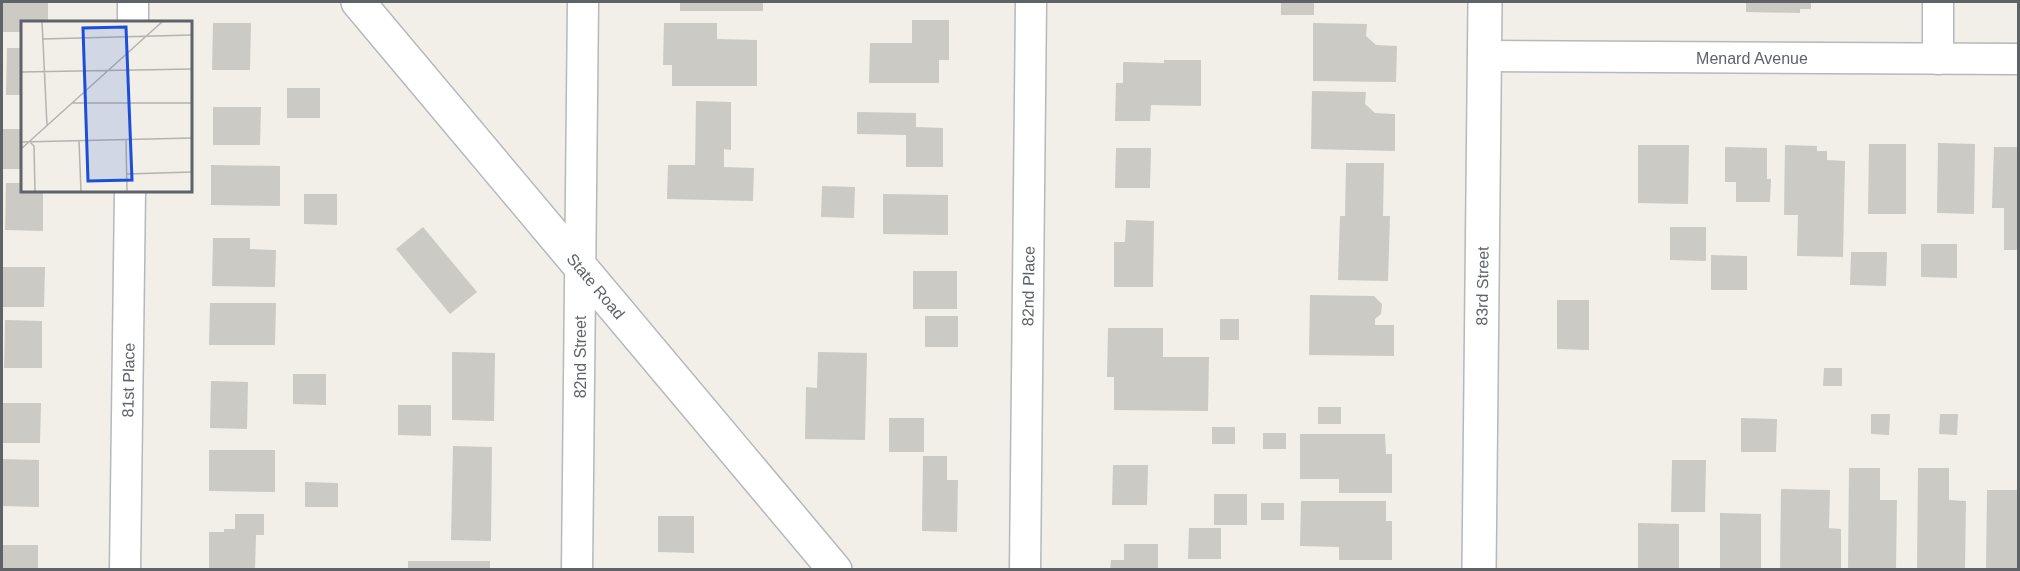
<svg xmlns="http://www.w3.org/2000/svg" width="2020" height="571" font-family="Helvetica,sans-serif">
<style>
.building{fill:#cccac5}
.lines{fill:none;stroke-linecap:round;stroke-linejoin:round}
.minor-casing{stroke:#b5b8bc;stroke-width:33}
.tertiary-casing{stroke:#b5b8bc;stroke-width:36}
.minor{stroke:#fff;stroke-width:30}
.tertiary{stroke:#fff;stroke-width:33}
.labels{text-anchor:middle;stroke-width:4.5;stroke-linejoin:round;paint-order:stroke}
.street-label{font-size:16px;fill:#5f6368;stroke:#fff}
.inset-road{fill:none;stroke:#b3b3b1;stroke-width:1.5}
.view{fill:#1d4ed8;fill-opacity:0.15;stroke:#1d4ed8;stroke-width:3}
.inset-edge{fill:none;stroke:#5f6368;stroke-width:3}
</style>
<rect width="100%" height="100%" fill="#f1efe8"/>
<!-- building -->
<g class="building">
<path d="M2,2H48V22H22V32H2Z"/>
<rect x="680" y="2" width="83" height="9"/>
<rect x="1281" y="2" width="33" height="13"/>
<path d="M1746,2H1811V9H1800V13L1746,12Z"/>
<path d="M912,20H949V60H939V83H869L870,43H912Z"/>
<path d="M213,23H251L250,70H212Z"/>
<path d="M664,23H717V39L757,40V86H672V65H663Z"/>
<path d="M1313,23L1367,24L1366,36L1376,45L1397,46L1396,82L1313,81Z"/>
<path d="M7,48H22V95H6Z"/>
<path d="M1164,60H1201V106L1151,105L1150,121H1115L1116,83H1123V62L1164,63Z"/>
<rect x="287" y="88" width="33" height="30"/>
<path d="M1312,91L1366,92L1365,104L1375,113L1395,114V151L1311,149Z"/>
<path d="M696,101L731,102V150L724,149V167L754,168L753,201L667,199L668,165H695Z"/>
<path d="M213,107H261L260,145H213Z"/>
<path d="M857,112L916,113V127L943,128V167H906V135L857,134Z"/>
<rect x="2" y="129" width="20" height="40"/>
<path d="M1938,143L1975,144L1974,214L1937,213Z"/>
<path d="M1869,144H1906V214H1868Z"/>
<path d="M1638,145H1689L1688,204L1638,203Z"/>
<path d="M1785,145L1817,146V151H1827V160L1845,161L1843,257L1797,256L1798,215H1784Z"/>
<path d="M1725,147L1767,148V179H1771L1770,202H1736V182H1725Z"/>
<path d="M1994,147H2018V250H2004V208H1992Z"/>
<path d="M1116,148H1151L1150,188H1115Z"/>
<path d="M1346,163H1384L1383,216H1390L1388,281L1338,280L1340,216H1345Z"/>
<path d="M211,165L280,166V206L211,205Z"/>
<path d="M6,183H22V190H43V231L5,230Z"/>
<path d="M822,186L855,187L854,218L821,217Z"/>
<path d="M304,194H337V225L304,224Z"/>
<path d="M883,194L948,195V235L883,234Z"/>
<path d="M1126,220L1154,221L1153,287H1114V242H1125Z"/>
<path d="M423,227L477,292L450,314L396,249Z"/>
<path d="M1670,227H1706V261L1670,260Z"/>
<path d="M213,238H250V249L276,250L275,287L212,286Z"/>
<path d="M1921,244H1957V278L1921,277Z"/>
<path d="M1851,252H1887L1886,286L1850,285Z"/>
<path d="M1711,255L1747,256V290H1711Z"/>
<path d="M2,267H45L44,307H2Z"/>
<rect x="913" y="271" width="44" height="38"/>
<path d="M1310,295L1374,296L1382,304L1381,314L1375,319V325H1394V356L1309,355Z"/>
<path d="M1557,300H1589V350L1557,349Z"/>
<path d="M210,303H276L275,345H209Z"/>
<rect x="925" y="316" width="33" height="31"/>
<rect x="1220" y="319" width="19" height="21"/>
<path d="M5,320L42,321V368H4Z"/>
<path d="M1108,328H1163V357H1209L1208,411L1114,410V377H1107Z"/>
<path d="M452,352L495,353L494,421L452,420Z"/>
<path d="M818,352L867,353L865,440L805,439L806,387L817,388Z"/>
<path d="M1824,368H1842V386H1823Z"/>
<path d="M293,374H326V405L293,404Z"/>
<path d="M211,381L248,382L247,429L210,428Z"/>
<path d="M2,403H41L40,443H2Z"/>
<path d="M398,405H431V436L398,435Z"/>
<rect x="1318" y="407" width="23" height="17"/>
<path d="M1871,414H1890L1889,435L1871,434Z"/>
<path d="M1940,414H1958L1957,435L1939,434Z"/>
<rect x="889" y="418" width="35" height="34"/>
<path d="M1741,418L1777,419L1776,452H1741Z"/>
<rect x="1212" y="427" width="23" height="17"/>
<rect x="1263" y="433" width="23" height="16"/>
<path d="M1300,434H1385L1386,454H1392V493H1339V479H1300Z"/>
<path d="M453,446L492,447L491,541L451,540Z"/>
<path d="M209,450H275V492L209,491Z"/>
<path d="M923,456H947V480H958L957,532L922,531Z"/>
<path d="M2,459L39,460V507L2,506Z"/>
<path d="M1672,460H1706L1705,512H1671Z"/>
<path d="M1113,465H1148L1147,505H1112Z"/>
<path d="M1849,468H1880V500H1897L1896,570H1848Z"/>
<path d="M1918,468H1949V500L1966,501L1965,570H1917Z"/>
<path d="M305,482L338,483V507H305Z"/>
<path d="M1781,489L1830,490L1829,528L1841,529V570H1780Z"/>
<path d="M1987,490H2018V570H1986Z"/>
<rect x="1214" y="494" width="33" height="31"/>
<path d="M1301,501H1386V521H1392V560H1339V547L1300,546Z"/>
<rect x="1261" y="503" width="23" height="17"/>
<path d="M1720,513L1761,514V570H1720Z"/>
<path d="M235,514H264V535H256L255,570H209V532H224V529H235Z"/>
<path d="M658,516H694V553L658,552Z"/>
<path d="M1638,523L1679,524V570H1638Z"/>
<path d="M1189,528H1221V559H1188Z"/>
<path d="M1124,544H1158V570H1110L1111,560H1124Z"/>
<rect x="2" y="545" width="36" height="25"/>
<rect x="408" y="561" width="82" height="9"/>
</g>
<g class="lines">
<defs>
<g id="minor">
<path d="M133,22V2"/>
<path d="M1485,56L2018,59"/>
<path d="M1938,59V2"/>
<path d="M125,570L130,190"/>
<path d="M577,570L583,2"/>
<path d="M1025,570L1031,2"/>
</g>
<g id="tertiary">
<path d="M358,2L835,570"/>
<path d="M1479,570L1485,2"/>
</g>
</defs>
<!-- minor casing -->
<use href="#minor" class="minor-casing"/>
<!-- tertiary casing -->
<use href="#tertiary" class="tertiary-casing"/>
<!-- minor -->
<use href="#minor" class="minor"/>
<!-- tertiary -->
<use href="#tertiary" class="tertiary"/>
</g>
<g class="labels">
<!-- street labels -->
<g class="street-label">
<text x="1752" y="64">Menard Avenue</text>
<text transform="translate(596 286) rotate(50)" y="6">State Road</text>
<text transform="translate(1028 286) rotate(-89)" y="6">82nd Place</text>
<text transform="translate(1482 286) rotate(-89)" y="6">83rd Street</text>
<text transform="translate(580 357) rotate(-90)" y="6">82nd Street</text>
<text transform="translate(128 380) rotate(-89)" y="6">81st Place</text>
</g>
</g>
<!-- overview -->
<g transform="translate(21 21)">
<rect width="171" height="171" fill="#f1efe8"/>
<path class="inset-road" d="M21,0L26,105M21,18L171,14M0,51L171,48M51,82H171M105,118L106,171M58,120L60,171M0,121L171,117M9,121L13,125L14,171M0,128L142,0M106,153L171,151"/>
<path class="view" d="M105,6L111,159L67,160L62,7Z"/>
<rect width="171" height="171" class="inset-edge"/>
</g>
<!-- border -->
<rect width="2020" height="571" fill="none" stroke="#5f6368" stroke-width="6"/>
</svg>
